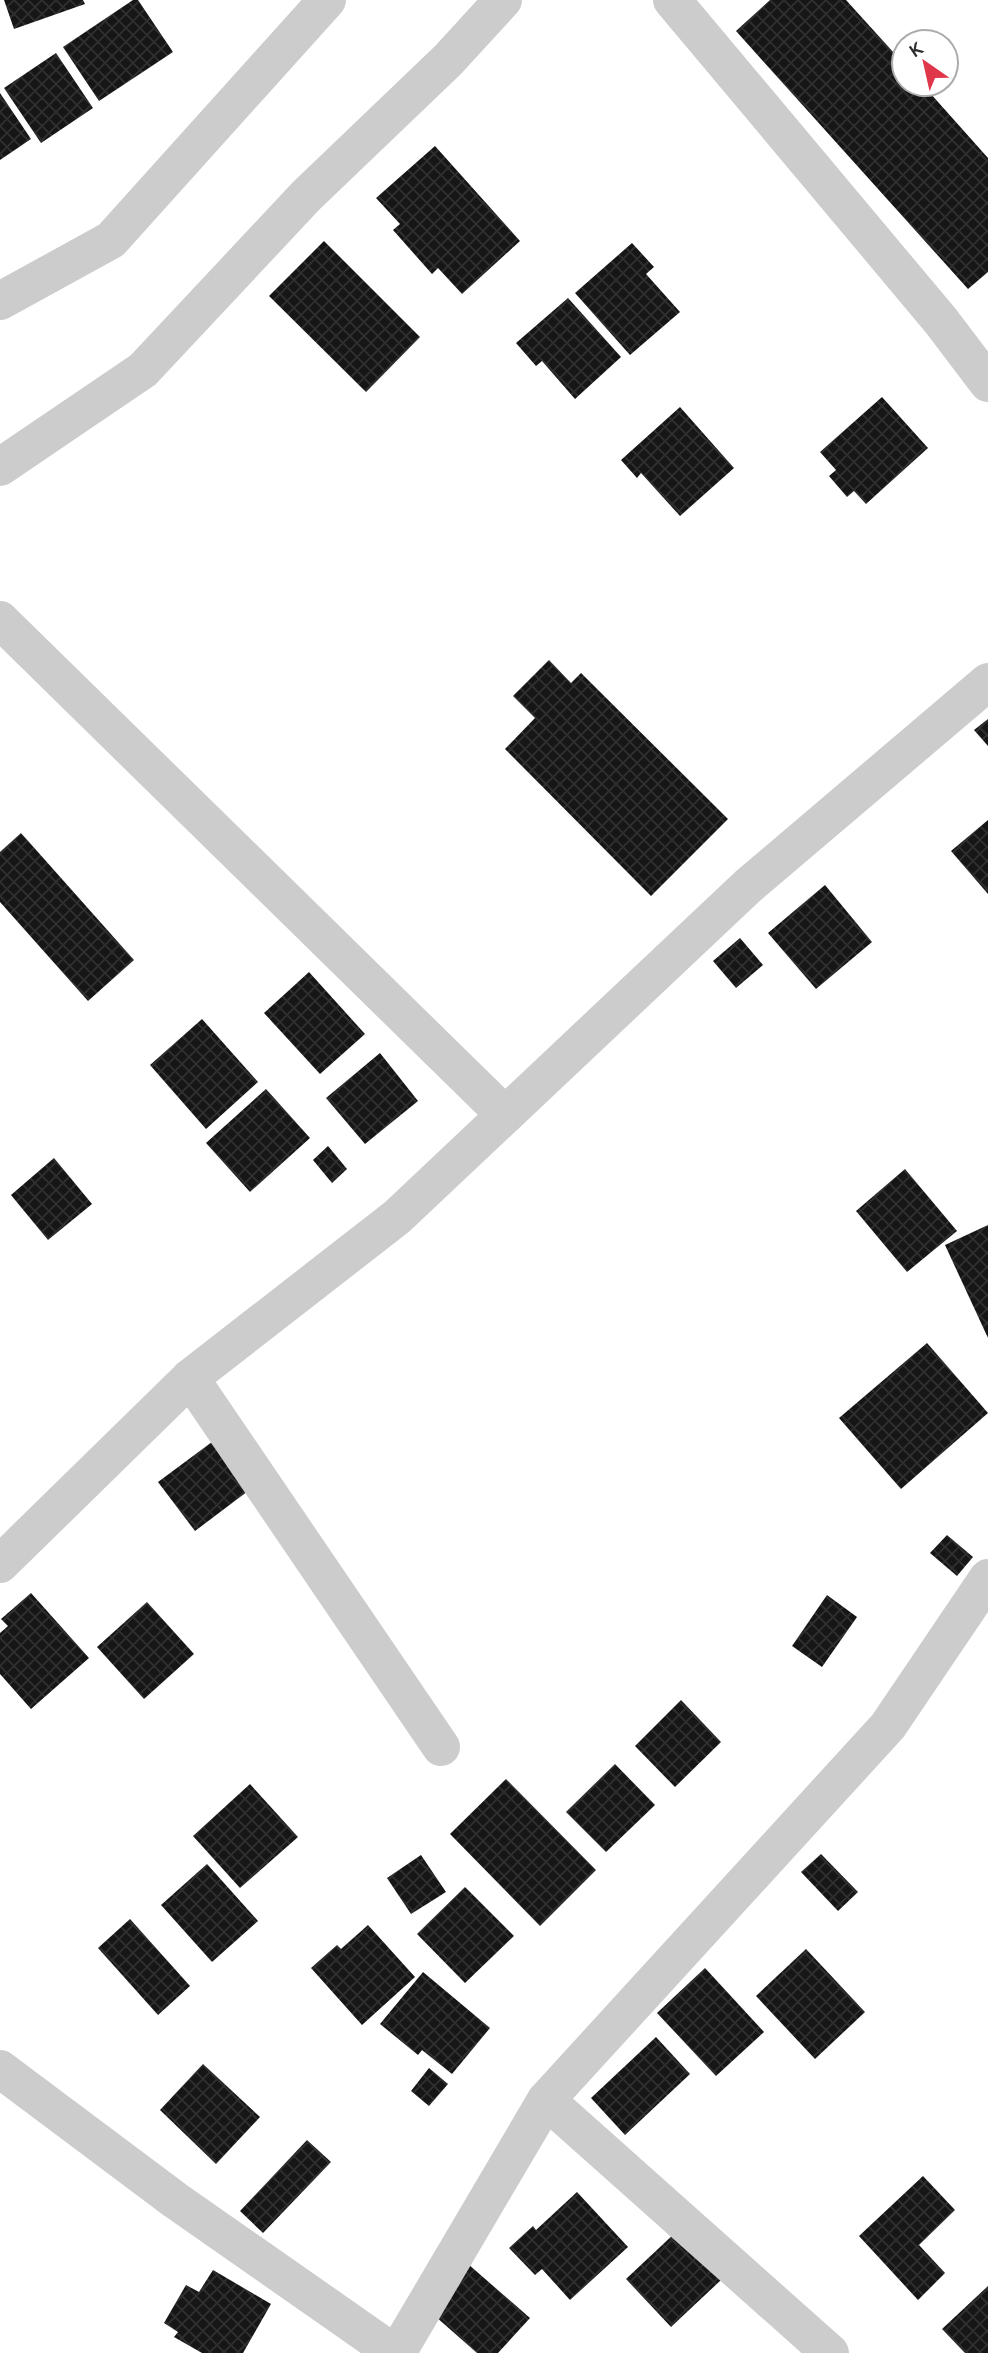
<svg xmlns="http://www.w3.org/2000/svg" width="988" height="2353" font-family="Karla,sans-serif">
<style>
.building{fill:url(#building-cross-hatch)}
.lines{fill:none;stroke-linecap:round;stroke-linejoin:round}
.street{stroke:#ccc;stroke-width:38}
</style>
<defs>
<pattern id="building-cross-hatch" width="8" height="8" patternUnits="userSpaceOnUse" patternTransform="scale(1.75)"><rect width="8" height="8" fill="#161616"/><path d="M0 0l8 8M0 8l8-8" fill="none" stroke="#303030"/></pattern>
</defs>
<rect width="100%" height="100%" fill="#fff"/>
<!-- building -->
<g class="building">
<path d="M4,0H83L85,4L14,29Z"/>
<path d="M133,0H138L173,52L99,101L63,47Z"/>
<path d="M770,0H846L904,64V84H922L988,158V272L968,289L736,31Z"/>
<path d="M56,53L93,108L41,143L4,88Z"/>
<path d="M0,93L31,139L0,160Z"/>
<path d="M435,146L520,241L462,294L438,268L432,274L393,230L400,224L376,198Z"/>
<path d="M324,241L420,337L366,392L269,296Z"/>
<path d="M632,243L654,267L646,274L680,312L630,355L575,293Z"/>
<path d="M568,298L621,357L575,399L542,361L536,366L516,343Z"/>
<path d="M882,397L928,448L866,504L854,491L847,497L829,476L836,470L820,452Z"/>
<path d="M680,407L734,468L680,516L641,473L637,478L621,460Z"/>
<path d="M549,660L571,683L581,673L728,819L651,896L505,749L535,718L513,696Z"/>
<path d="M988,719V746L974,730Z"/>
<path d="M988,820V894L951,851Z"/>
<path d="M21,833L134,960L88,1001L0,902V852Z"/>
<path d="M825,885L872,942L816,989L768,933Z"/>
<path d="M740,938L763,965L736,988L713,961Z"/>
<path d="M309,972L365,1034L320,1074L264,1013Z"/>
<path d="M202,1019L258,1082L206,1129L150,1065Z"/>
<path d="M380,1053L418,1101L365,1144L326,1098Z"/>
<path d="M266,1089L310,1138L250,1192L206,1143Z"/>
<path d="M328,1146L347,1169L332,1183L313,1160Z"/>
<path d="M54,1158L92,1204L48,1240L11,1195Z"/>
<path d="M905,1169L957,1231L907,1272L856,1211Z"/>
<path d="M988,1225V1338L945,1245Z"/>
<path d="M927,1343L988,1413L901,1489L839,1418Z"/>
<path d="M220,1436L256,1485L195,1531L158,1482Z"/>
<path d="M947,1535L973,1557L957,1576L930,1553Z"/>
<path d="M31,1593L89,1658L31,1709L0,1674V1633L8,1626L1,1619Z"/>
<path d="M827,1595L857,1617L822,1667L792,1646Z"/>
<path d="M147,1602L194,1654L144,1699L97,1647Z"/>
<path d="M681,1700L721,1742L675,1787L635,1746Z"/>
<path d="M615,1764L655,1805L606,1852L566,1812Z"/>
<path d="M506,1779L596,1870L540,1926L450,1834Z"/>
<path d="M250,1784L298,1837L240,1888L193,1836Z"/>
<path d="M821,1854L858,1892L838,1911L801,1872Z"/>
<path d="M421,1855L446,1892L411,1914L387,1878Z"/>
<path d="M207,1864L258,1921L212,1962L161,1905Z"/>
<path d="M465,1887L514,1936L465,1983L417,1934Z"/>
<path d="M130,1919L190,1986L158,2015L98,1948Z"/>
<path d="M368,1925L415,1977L362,2025L311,1968L337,1945L341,1949Z"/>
<path d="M806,1949L865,2012L815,2059L756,1996Z"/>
<path d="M705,1968L764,2032L716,2076L657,2013Z"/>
<path d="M423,1972L490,2028L452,2074L422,2050L418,2055L380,2024Z"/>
<path d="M656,2037L690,2074L625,2135L591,2098Z"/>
<path d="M203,2064L260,2117L216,2164L160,2110Z"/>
<path d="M429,2068L448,2084L429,2106L411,2091Z"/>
<path d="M307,2140L331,2162L263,2233L240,2211Z"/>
<path d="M923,2176L955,2210L919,2245L945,2273L918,2300L859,2236Z"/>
<path d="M577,2192L628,2247L570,2300L542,2269L535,2275L509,2248L533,2226L536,2230Z"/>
<path d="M676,2232L721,2280L671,2327L626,2279Z"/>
<path d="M468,2264L530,2318L498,2353H477L427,2309Z"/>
<path d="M213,2270L271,2304L243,2353H202L174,2337L178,2332L164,2323L186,2285L199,2292Z"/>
<path d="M988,2286V2353H965L942,2329Z"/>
</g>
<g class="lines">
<!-- street -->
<g class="street">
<path d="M672,0L941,321L988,383"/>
<path d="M0,301L111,240L327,0"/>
<path d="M0,467L143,370L306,196L448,60L503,0"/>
<path d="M0,620L505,1115"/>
<path d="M190,1378L441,1747"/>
<path d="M0,1564L190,1378L397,1217L748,886L988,682"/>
<path d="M0,2069L175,2200L394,2353"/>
<path d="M546,2100L830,2353"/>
<path d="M397,2353L546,2100L888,1726L988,1578"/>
</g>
</g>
<!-- north arrow -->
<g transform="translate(925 63) rotate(326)"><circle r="33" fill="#ffffff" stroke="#acacac" stroke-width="2"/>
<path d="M0-5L12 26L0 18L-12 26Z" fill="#e0364a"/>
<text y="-10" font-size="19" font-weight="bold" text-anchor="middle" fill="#2f2f2f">K</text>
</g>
</svg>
